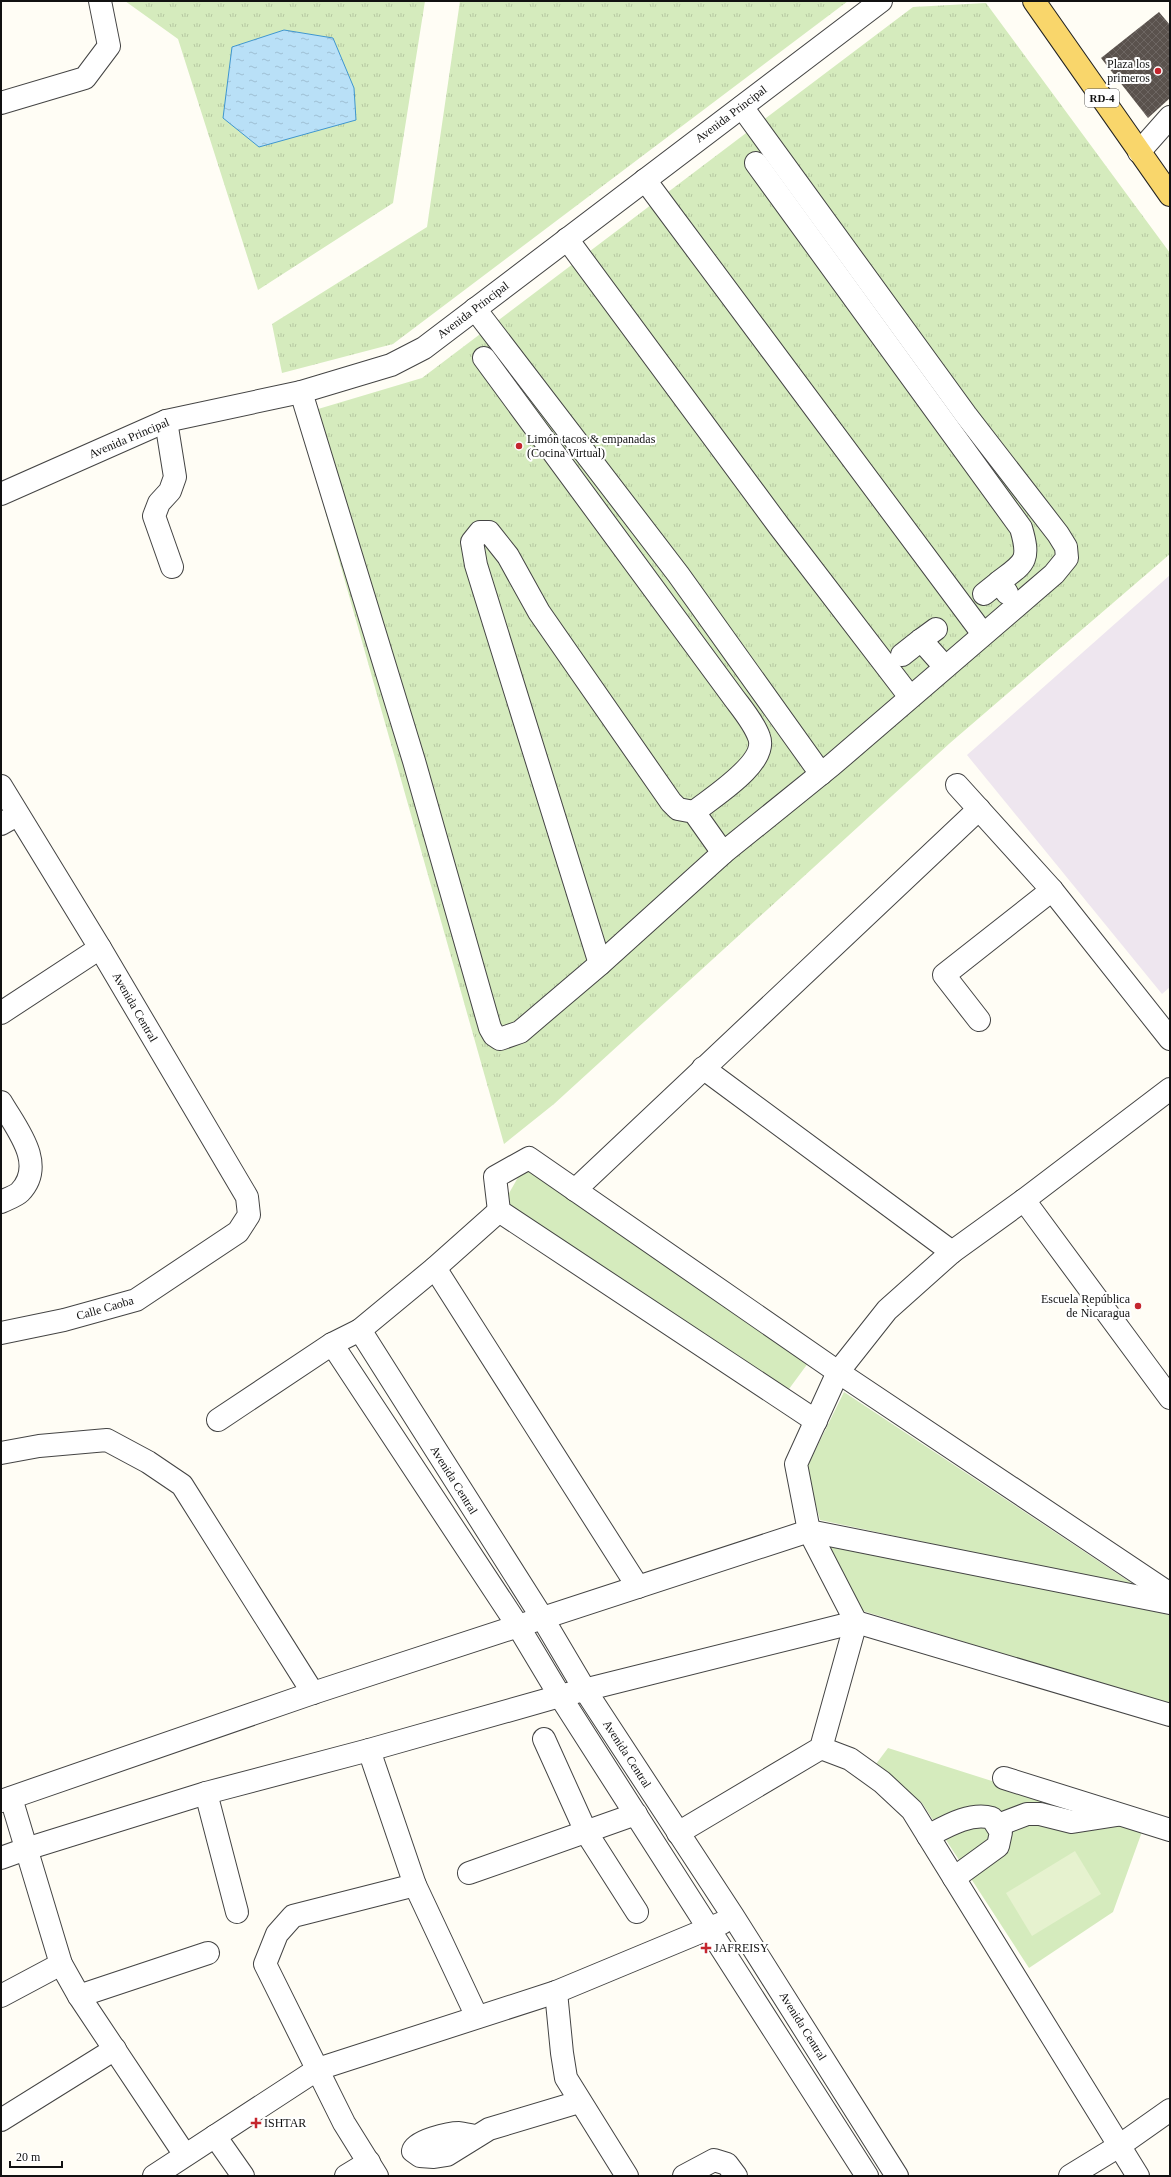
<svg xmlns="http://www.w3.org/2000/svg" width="1171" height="2177" font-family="Georgia,serif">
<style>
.industrial{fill:#eee6ef}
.grass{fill:url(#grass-tufts)}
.park{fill:#d5ebbd}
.pitch{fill:#e6f2cf}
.water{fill:url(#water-ripples);stroke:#3f96cf}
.building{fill:url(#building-cross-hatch)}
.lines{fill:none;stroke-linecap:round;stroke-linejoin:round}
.minor-casing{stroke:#444;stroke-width:24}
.major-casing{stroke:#222;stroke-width:24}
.minor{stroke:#fff;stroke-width:22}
.major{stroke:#f9d66b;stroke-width:22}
.poi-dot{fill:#c4262e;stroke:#fff;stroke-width:1.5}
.labels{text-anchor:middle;stroke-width:4;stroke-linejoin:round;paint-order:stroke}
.shield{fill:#fff;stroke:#585858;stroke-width:1}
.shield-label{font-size:11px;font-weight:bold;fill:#111}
.poi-label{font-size:12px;fill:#111;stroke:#fff;text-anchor:start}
.street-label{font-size:12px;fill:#111;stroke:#fff}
</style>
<defs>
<pattern id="grass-tufts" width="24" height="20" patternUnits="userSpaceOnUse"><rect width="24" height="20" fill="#d5ebbd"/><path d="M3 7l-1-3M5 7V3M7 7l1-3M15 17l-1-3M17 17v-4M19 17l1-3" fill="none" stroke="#b6c8a1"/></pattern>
<pattern id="water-ripples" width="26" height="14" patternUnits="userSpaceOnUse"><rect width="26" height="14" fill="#b9e0f7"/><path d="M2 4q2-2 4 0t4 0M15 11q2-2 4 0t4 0" fill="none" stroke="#9ebfd3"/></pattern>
<pattern id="building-cross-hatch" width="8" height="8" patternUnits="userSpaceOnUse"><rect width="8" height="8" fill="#5a524d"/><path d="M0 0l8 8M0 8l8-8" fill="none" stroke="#6d6662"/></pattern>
</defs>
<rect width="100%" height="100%" fill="#fffdf5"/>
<!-- industrial -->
<path class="industrial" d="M1170,575V987L1162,994L967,755Z"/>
<!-- grass -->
<g class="grass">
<path d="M125,1H425L393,203L258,290L178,39Z"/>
<path d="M460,1H848L393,344L282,373L272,324L427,227Z"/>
<path d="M986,3L1170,253V554L950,743L554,1104L504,1144L298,415L422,378L913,7Z"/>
</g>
<!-- park -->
<g class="park">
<path d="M529,1158L814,1355L789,1389L784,1400L499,1211Z"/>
<path d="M844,1392L1139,1588L820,1520L806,1469Z"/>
<path d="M828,1543L1170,1615V1705L863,1611Z"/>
<path d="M888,1748L1143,1829L1113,1912L1029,1968L922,1803L876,1764Z"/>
</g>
<!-- pitch -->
<path class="pitch" d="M1075,1851L1101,1894L1032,1936L1006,1893Z"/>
<!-- water -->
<path class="water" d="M284,30L333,38L354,88L356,120L259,147L223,118L232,47Z"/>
<!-- building -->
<path class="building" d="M1159,12L1170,25V98L1148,118L1101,58Z"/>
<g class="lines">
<defs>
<g id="minor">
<path d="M1,103L85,78L109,46L100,1"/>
<path d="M1139,152L1170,117"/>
<path d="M756,163L1021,528C1031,562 1024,563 999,582"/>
<path d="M645,180L983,634"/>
<path d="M567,239L779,526L910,697"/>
<path d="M475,309L678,574L821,774"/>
<path d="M484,358L734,698C743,710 754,723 759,737C769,763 711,798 694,812"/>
<path d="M301,392L414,761L490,1028L494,1035L500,1039L520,1032L600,964L723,853"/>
<path d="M166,421L175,477L170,491L159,503L154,516L172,567"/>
<path d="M1,494L166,421L301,392L391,365L424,348L881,1"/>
<path d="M984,594L999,582L1007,593"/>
<path d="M936,629L921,640L945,667"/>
<path d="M902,655L921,640"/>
<path d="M957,785L1052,890L1170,1039"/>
<path d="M1,786L100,948L247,1197L249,1215L238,1232L136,1300L64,1320L1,1333"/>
<path d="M1,824L17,815"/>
<path d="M600,964L476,565L472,542L480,532H489L508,556L539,612L671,802L678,809L694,812L723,853L832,765L1054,574L1067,558L1066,547L1058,534L966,415L742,107"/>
<path d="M1,1013L100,948"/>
<path d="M979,1020L944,975L1052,890"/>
<path d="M703,1068L952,1252"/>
<path d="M1,1102C16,1128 47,1164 20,1192C16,1196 7,1199 1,1202"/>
<path d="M575,1190L979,809"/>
<path d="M1024,1200L1170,1398"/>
<path d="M435,1268L638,1587"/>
<path d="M360,1330L543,1619L585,1690L733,1916L897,2176"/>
<path d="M332,1344L518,1626L560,1696L867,2176"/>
<path d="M218,1420L332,1344L360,1330L435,1268L499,1211"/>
<path d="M816,1421L499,1211L495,1177L529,1158L838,1372L1170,1594"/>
<path d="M1,1453L39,1446L107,1440L148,1462L182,1485L313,1693"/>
<path d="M544,1739L586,1832L637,1912"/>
<path d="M821,1748L850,1759L882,1782L912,1810L1138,2176"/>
<path d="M369,1750L415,1885L477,2017"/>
<path d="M1004,1778L1170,1830"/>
<path d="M206,1793L237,1912"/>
<path d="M11,1798L61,1964L79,1996L185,2155"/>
<path d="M1,1801L313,1693L809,1531L1170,1603"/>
<path d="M998,1825L1027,1814H1040L1072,1822L1117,1815"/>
<path d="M678,1833L821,1748L856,1622L809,1531L796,1464L838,1372L887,1310L952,1252L1024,1200L1170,1089"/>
<path d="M928,1836C947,1826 970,1812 992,1818L1001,1832L998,1846L954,1878"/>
<path d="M1,1858L26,1849L206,1793L369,1750L560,1696L856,1622L1170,1715"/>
<path d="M469,1873L636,1814"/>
<path d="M556,1992L562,2053L566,2078L627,2176"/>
<path d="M1,1996L61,1964"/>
<path d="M79,1996L208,1953"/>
<path d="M1,2120L115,2049"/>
<path d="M215,2136L243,2176"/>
<path d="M475,2136C470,2135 465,2134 459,2133C449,2133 415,2141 413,2151L420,2156L434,2157L447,2155L489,2129L579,2102"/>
<path d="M154,2176L318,2069L556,1992L722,1923"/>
<path d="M346,2176L369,2162"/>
<path d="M377,2176L344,2123L265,1964L277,1934L293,1916L415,1885"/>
<path d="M684,2176L714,2160L727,2164L736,2176"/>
<path d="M1070,2176L1119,2146L1170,2110"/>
</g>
<path id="major" d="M1034,1L1170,195"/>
</defs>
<!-- minor casing -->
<use href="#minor" class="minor-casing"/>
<!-- major casing -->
<use href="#major" class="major-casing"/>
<!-- minor -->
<use href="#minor" class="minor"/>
<!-- major -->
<use href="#major" class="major"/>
</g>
<!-- markers -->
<g class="poi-dot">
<circle cx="1158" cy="71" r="4"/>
<circle cx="519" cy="446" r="4"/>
<circle cx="1138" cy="1306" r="4"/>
<path d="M704 1942h4v4h4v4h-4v4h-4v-4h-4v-4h4z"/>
<path d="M254 2117h4v4h4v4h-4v4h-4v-4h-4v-4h4z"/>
</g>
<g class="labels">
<!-- shield labels -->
<rect class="shield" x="1085" y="89" width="34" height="18" rx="3"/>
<g class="shield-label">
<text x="1102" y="102">RD-4</text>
</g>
<!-- poi labels -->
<g class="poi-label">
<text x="1150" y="68" text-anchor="end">Plaza los<tspan x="1150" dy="14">primeros</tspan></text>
<text x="527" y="443">Limón tacos &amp; empanadas<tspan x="527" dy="14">(Cocina Virtual)</tspan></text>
<text x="1130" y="1303" text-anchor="end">Escuela República<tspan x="1130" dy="14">de Nicaragua</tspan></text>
<text x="714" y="1952">JAFREISY</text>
<text x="264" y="2127">ISHTAR</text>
</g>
<!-- street labels -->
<g class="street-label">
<text transform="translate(731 114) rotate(-37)" y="4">Avenida Principal</text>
<text transform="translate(473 310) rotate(-37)" y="4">Avenida Principal</text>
<text transform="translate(129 438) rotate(-23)" y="4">Avenida Principal</text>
<text transform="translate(135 1007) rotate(60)" y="4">Avenida Central</text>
<text transform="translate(105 1308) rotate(-16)" y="4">Calle Caoba</text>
<text transform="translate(454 1480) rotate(58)" y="4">Avenida Central</text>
<text transform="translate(627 1754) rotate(57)" y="4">Avenida Central</text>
<text transform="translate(803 2026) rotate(58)" y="4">Avenida Central</text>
</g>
</g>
<!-- border -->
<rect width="1171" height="2177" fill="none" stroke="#111111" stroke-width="4"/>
<!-- scale -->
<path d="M10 2161v6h52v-6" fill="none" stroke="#111111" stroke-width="2"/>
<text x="16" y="2161" font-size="12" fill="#111111" stroke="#ffffff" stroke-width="3" paint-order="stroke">20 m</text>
</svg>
